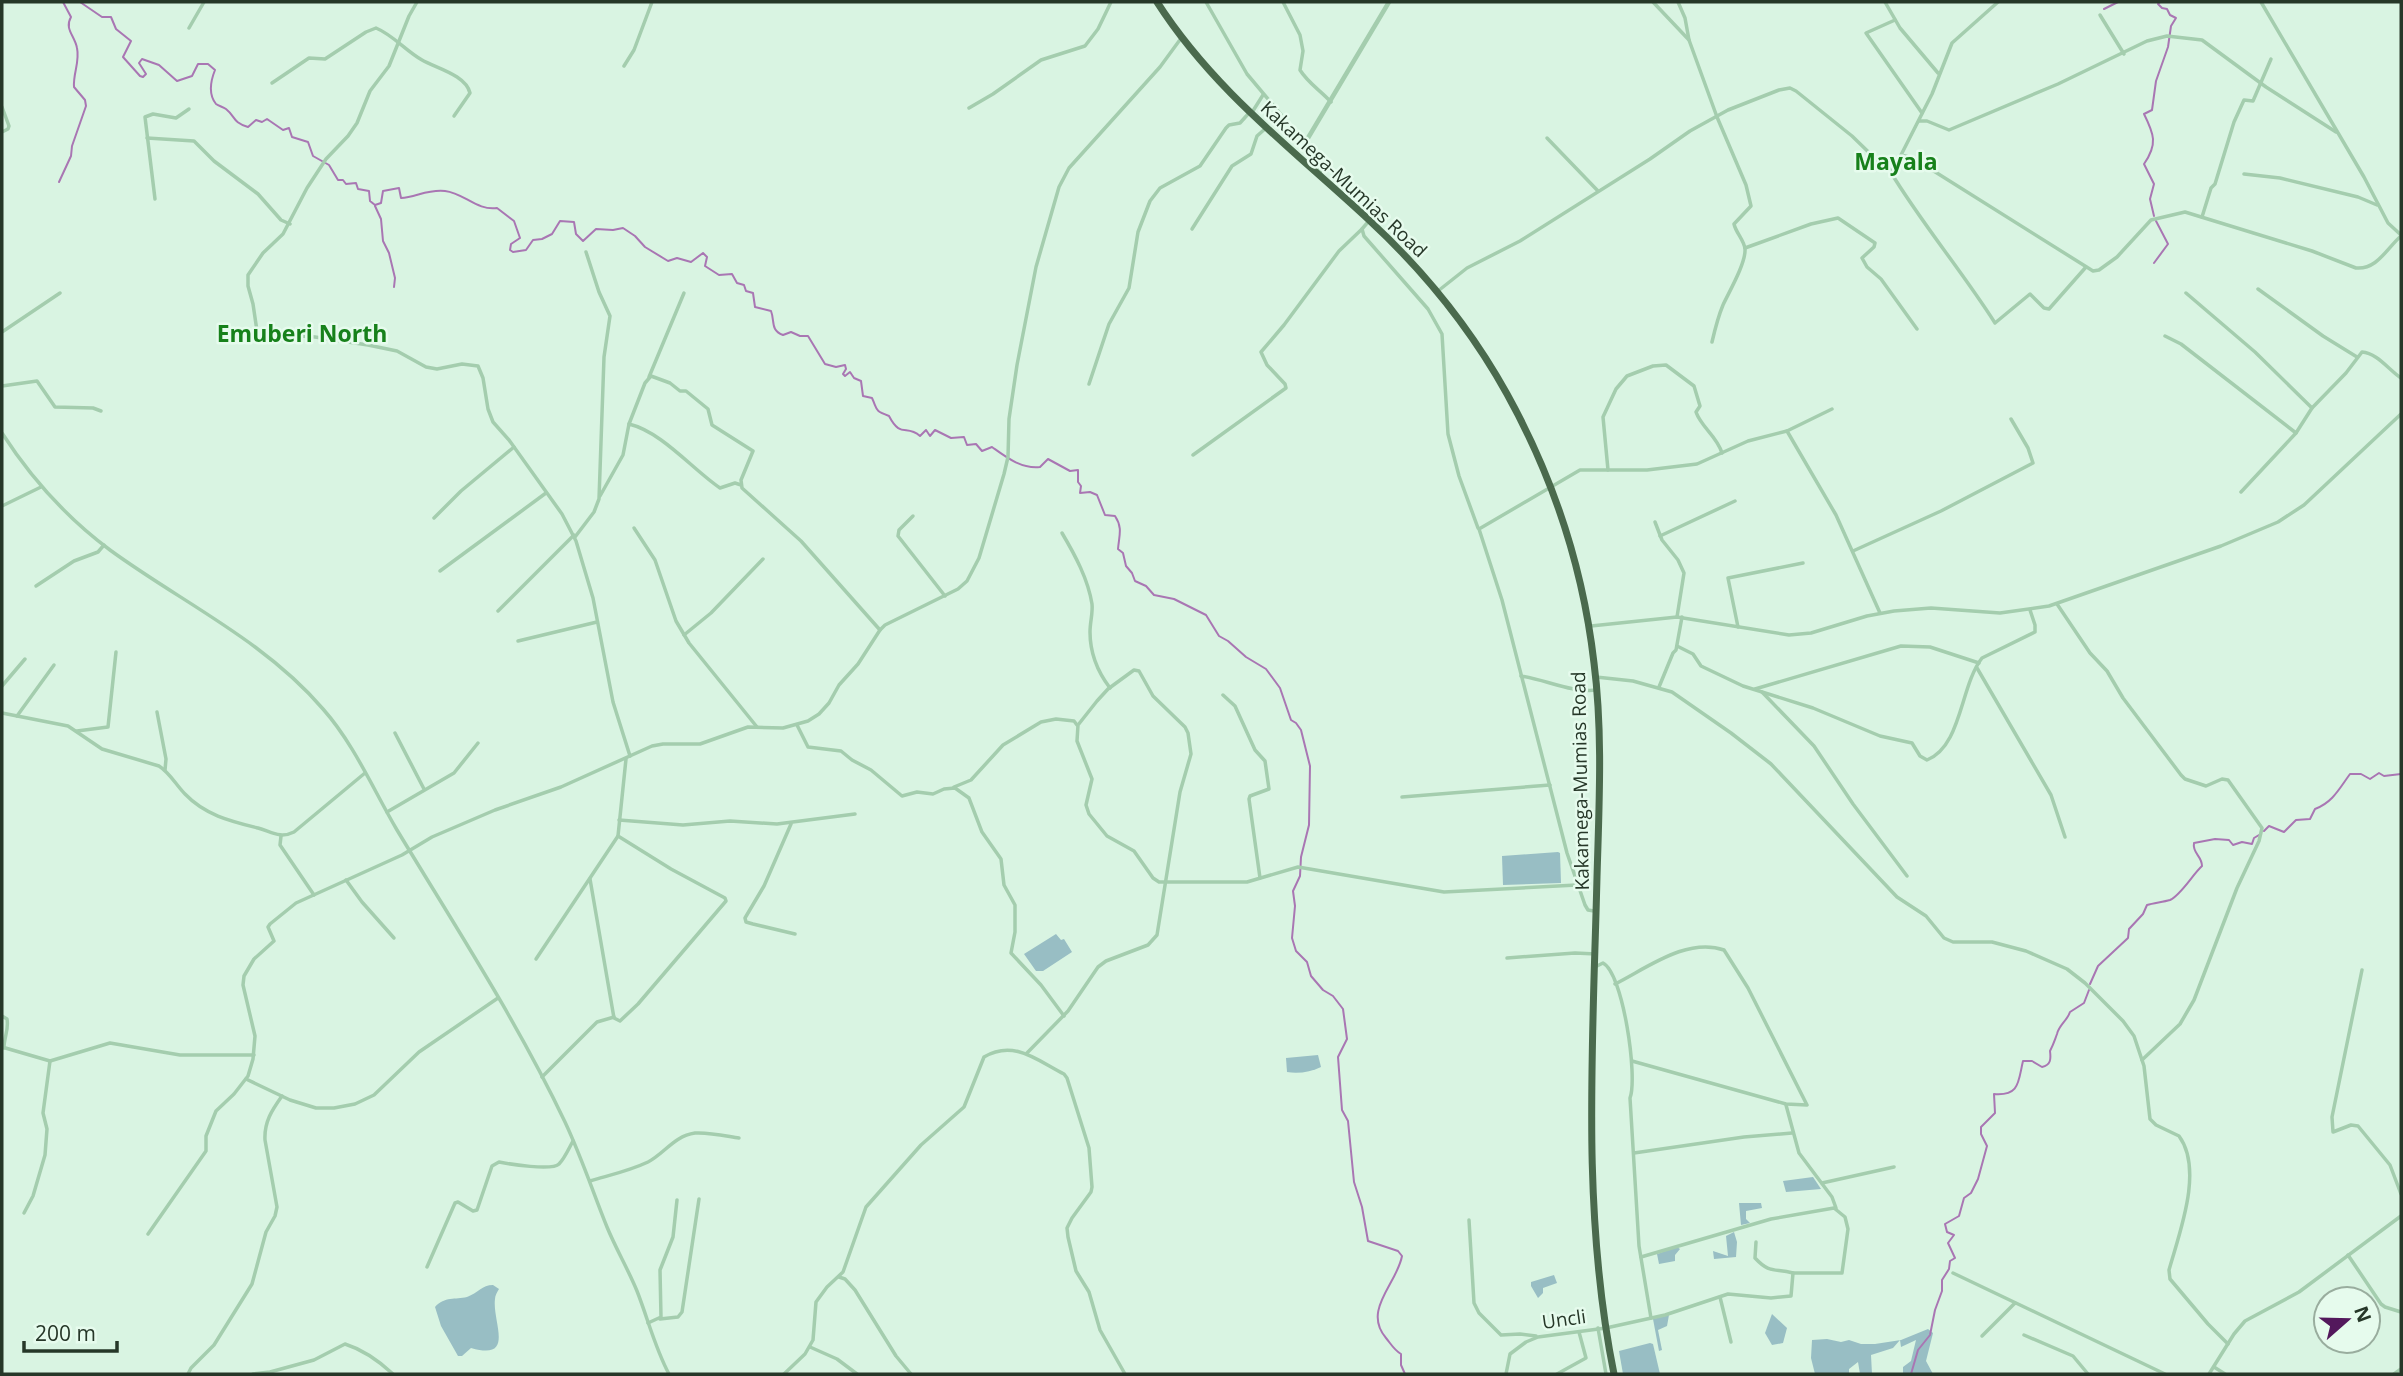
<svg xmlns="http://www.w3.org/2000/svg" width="2403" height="1376" font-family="'Open Sans',sans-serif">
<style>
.green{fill:#98bec4}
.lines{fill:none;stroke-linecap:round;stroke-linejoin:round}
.stream{stroke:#a976b3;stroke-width:2}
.minor{stroke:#a4cdae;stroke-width:3.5}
.tertiary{stroke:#a4cdae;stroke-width:4.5}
.trunk{stroke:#4a6a4d;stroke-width:7}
.labels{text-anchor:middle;stroke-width:5;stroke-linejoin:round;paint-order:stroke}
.street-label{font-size:19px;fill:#263728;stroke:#e6fbed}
.quarter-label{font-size:23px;font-weight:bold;fill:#17811b;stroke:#e6fbed}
</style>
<rect width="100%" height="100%" fill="#d9f4e2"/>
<!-- green -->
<g class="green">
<path d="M1558,852L1560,853L1561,883L1503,885L1502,856Z"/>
<path d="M1056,934L1061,940L1064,939L1072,952L1043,971H1036L1024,954Z"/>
<path d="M1318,1055L1321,1067C1311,1072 1298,1074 1287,1072L1286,1058Z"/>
<path d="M1813,1177L1821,1189L1786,1192L1783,1181Z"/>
<path d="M1739,1203H1761L1762,1208L1746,1211V1219L1750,1223L1741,1225Z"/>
<path d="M1734,1232L1737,1242L1736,1257L1714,1259L1713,1251L1728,1256L1726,1236Z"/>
<path d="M1677,1247L1680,1249L1675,1255V1261L1659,1264L1657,1254Z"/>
<path d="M1554,1275L1557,1283L1543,1288V1293L1538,1298L1531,1286V1282Z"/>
<path d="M493,1285L499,1289C497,1292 495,1296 495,1299C492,1322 516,1361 471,1348L462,1356H458L441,1326L435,1307C445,1296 455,1300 467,1297C478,1293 482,1285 493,1285Z"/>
<path d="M1772,1314L1787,1328L1783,1343L1772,1345L1765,1333Z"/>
<path d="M1669,1315L1667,1326L1658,1330L1662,1350L1659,1351L1653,1319Z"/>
<path d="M1928,1329L1933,1333L1926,1361L1933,1374H1903V1367L1911,1361L1916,1340L1901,1347L1900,1340L1893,1348L1871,1355L1872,1374H1860L1858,1362L1849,1369V1374H1815L1811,1358L1812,1340L1827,1339L1841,1342L1849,1340L1861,1344H1875L1901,1340Z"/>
<path d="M1650,1343L1653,1344L1660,1374H1623L1619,1351Z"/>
</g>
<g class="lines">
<!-- stream -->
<g class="stream">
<path d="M80,2L102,17H111L116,29L131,41L123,57L140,76L143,77L146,74L139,63L142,59L159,65L177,81L192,76L198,64H208L215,70C211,80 208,94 216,104C219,106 223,107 226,109C236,117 232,122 248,127L256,120L262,122L267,119L283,130L289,128L292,137L308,142L313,156L329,165L338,180H343L346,184L356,183L358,189L369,191L370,201L375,205L381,203L383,191L399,188L401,198C416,197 428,189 445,191C464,193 477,211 497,208L514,221L520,238L511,244L510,250L513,252L526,250L533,240L542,239L552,234L560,221L574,222L576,234L583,241L596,229L613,230L623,228L635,236L645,247L668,261L677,258L691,262L703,253L707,257L705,266L719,275L732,274L737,283L744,285L746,291L753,293L755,307L771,311C775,321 770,330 783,335L791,332L800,336H808L825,364L836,367L845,365L846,369L843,374L845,376L850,372L854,378L861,381L863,396L872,398C878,411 874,410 889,416C901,439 906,424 920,436L926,430L930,436L935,430L951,438L964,437L967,445L976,444L982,451L992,447C1006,457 1021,469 1040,467L1048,459L1070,471L1078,470V482L1081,486L1080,493L1090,492L1097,495L1105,515L1115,516C1123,528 1119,536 1118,549L1123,553L1126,566L1132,573L1135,581L1146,586L1154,595L1174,599L1206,615L1219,636L1228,641L1246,657L1266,669L1280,688L1291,720L1296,723L1301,730L1310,766L1309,825L1301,857L1300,876L1293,891L1295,906L1292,938L1296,951L1307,962L1311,976L1323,990L1333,996L1343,1009L1347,1039L1338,1057L1342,1110L1348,1121L1354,1182L1362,1207L1368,1241L1398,1251L1402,1256C1397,1284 1362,1310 1386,1338C1391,1344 1394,1350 1401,1354V1365L1405,1374"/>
<path d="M2104,9L2118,2"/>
<path d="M59,182L71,156L72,146L86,106L85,100L74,87C73,73 80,62 77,48C75,36 64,29 71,17L63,2"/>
<path d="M375,206L381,219L383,241L389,253L395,278L394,287"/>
<path d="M2154,216L2150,199L2154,184L2144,164C2158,144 2154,134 2144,114L2152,110L2156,81L2168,47L2171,26L2176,18L2170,15L2167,9L2162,8L2158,4L2160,2"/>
<path d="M2154,263L2168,244L2156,221"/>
<path d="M2264,831L2269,826L2284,832L2296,820L2310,819L2315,809C2333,802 2339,789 2350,774H2361L2370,779L2379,773L2384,776L2401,774"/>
<path d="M2090,984L2098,966L2128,938L2129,929L2143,914L2147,905C2154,903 2163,902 2170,900C2181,895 2193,874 2202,866C2202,856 2192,853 2194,843L2215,839L2229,840L2233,845L2242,842L2252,844L2254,838L2259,835"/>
<path d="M1911,1374L1918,1350L1930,1335L1935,1310L1942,1291V1280L1949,1269L1950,1261L1955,1258L1948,1243L1954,1235L1947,1232L1945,1224L1959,1216L1964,1198L1971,1193L1978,1179L1987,1146L1981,1134V1127L1995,1113L1994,1094C2020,1096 2018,1082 2023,1061H2032L2042,1067C2051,1065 2051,1059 2050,1051C2054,1043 2054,1042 2057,1034C2059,1025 2067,1021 2070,1012L2084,1003L2089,990"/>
</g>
<!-- minor -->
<g class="minor">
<path d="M417,2L409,16L389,66L370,91L357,123L348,136L326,159L307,188L283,234L263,253L248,275V286L253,304L257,331L261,336L283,340L302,336L315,337L368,345L397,351L426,367L437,369L462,364L478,366L483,378L488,409L493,422L509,440L562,514L576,541L593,598L613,702L630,756"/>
<path d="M1206,2L1247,74L1310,149L1318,161L1321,176"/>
<path d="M1283,2L1300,35L1303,51L1300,70C1308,83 1320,90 1331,102"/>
<path d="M1653,2L1689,40L1717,117L1746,185L1751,206L1734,224C1736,233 1744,240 1745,249C1746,263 1729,292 1723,305C1718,317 1715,329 1712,342"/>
<path d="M1678,2L1685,18L1689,40"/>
<path d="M1885,2L1900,28L1938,73"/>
<path d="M2261,2L2364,177L2388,223L2401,235"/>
<path d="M2100,15L2124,54"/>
<path d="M1895,20L1866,33L1922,113"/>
<path d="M189,28L204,2"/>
<path d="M624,66L634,50L652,2"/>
<path d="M272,83L309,58L325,59L366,32L376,28C393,35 406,51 422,60C436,68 466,75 470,93L454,116"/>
<path d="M2,107L9,126L8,129L2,132"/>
<path d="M969,108L993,94L1041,60L1085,46L1098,29L1111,2"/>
<path d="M1251,114L1263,95"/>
<path d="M1919,121H1927L1949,130L2058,84L2147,41L2167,36L2202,40L2266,87L2336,132"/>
<path d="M147,138L194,141L214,161L258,194L281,220L290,224"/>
<path d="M1547,138L1598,191"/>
<path d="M1901,155L1932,94L1952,43L1998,2"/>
<path d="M1890,171C1922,224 1962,271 1995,323L2030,294L2044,308L2049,309L2086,267"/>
<path d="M2244,174L2280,178L2358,197L2377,205"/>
<path d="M155,199L145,117L153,114L176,118L189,109"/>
<path d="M2202,217L2211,188L2215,184L2234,122L2244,100L2253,101L2271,59"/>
<path d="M1368,222L1362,229L1364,236L1428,309L1442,334L1448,434L1459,476L1478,528"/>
<path d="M1192,229L1232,166L1251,154L1257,136L1266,128"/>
<path d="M1745,248L1811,224L1838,218L1875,243L1874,247L1862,258L1867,267L1881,279L1917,329"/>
<path d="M2258,289L2323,336L2357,357"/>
<path d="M1438,291L1467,268L1520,241L1650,159L1690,131L1728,110L1779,90L1790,88L1796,91L1852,136L1887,170L1893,169L1901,155L1913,158L2093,271L2099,270L2117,257L2151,220L2185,212L2312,251L2356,268C2377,270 2387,248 2401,236"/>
<path d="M2186,293L2255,352L2312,408"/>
<path d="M2,332L60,293"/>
<path d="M2165,336L2181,344L2296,433L2312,408L2346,373L2362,352C2377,353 2389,370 2401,378"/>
<path d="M649,377L684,293"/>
<path d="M1089,384L1109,324L1129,288L1138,232L1150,201L1160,188L1200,166L1226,128L1229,125L1240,123L1249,113"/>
<path d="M2,386L37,381L55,407L93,408L101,411"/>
<path d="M629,424L645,383L651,376L670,383L680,391H686L708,409L712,425L753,451L741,480L742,488L801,541L880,630"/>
<path d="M1787,431L1836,515L1880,613"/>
<path d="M2,433C31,478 67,518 110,550C181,602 264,640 323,709C354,744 373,789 397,830C455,926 517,1021 565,1122C581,1156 593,1192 607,1227C616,1249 628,1269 637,1291C648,1319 655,1348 669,1374"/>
<path d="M1193,455L1286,388L1285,384L1267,365L1261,352L1284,325L1339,251L1362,229"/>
<path d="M1608,470L1603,417L1616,389L1627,376L1653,366L1666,365L1694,386L1700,406L1696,412C1701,427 1717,436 1722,453"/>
<path d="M2241,492L2296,433"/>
<path d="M600,496L623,455L629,424C662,432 692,469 720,488L735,483L741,485"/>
<path d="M2,506L41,487"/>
<path d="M913,516L899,530L898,536L945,596"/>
<path d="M434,518L461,491L514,447"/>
<path d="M1655,522L1662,540L1678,560L1684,573L1677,617"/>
<path d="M634,528L655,560L676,621L689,643L757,727"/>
<path d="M1062,533C1075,555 1088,579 1092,604C1093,613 1090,622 1090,632C1090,653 1097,671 1110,688"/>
<path d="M1660,536L1735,501"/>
<path d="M575,537L594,512L599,499L604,357L610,316L599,292L586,252"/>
<path d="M1853,551L1941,511L2033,463L2028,448L2011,419"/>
<path d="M440,571L546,493"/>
<path d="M36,586L74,561L98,552L104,545"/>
<path d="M2057,604L2090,653L2107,671L2123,698L2181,775L2185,779L2206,786L2222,779L2228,780L2262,828L2259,841L2237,888L2194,1000L2180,1024L2142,1060"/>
<path d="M498,611L574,535"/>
<path d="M1591,626L1677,617L1789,635L1811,633L1867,616L1894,611L1931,608L2000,613L2049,606L2221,546L2278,522L2304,505L2401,414"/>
<path d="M1738,627L1728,578L1803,563"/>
<path d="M684,635L711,613L763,559"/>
<path d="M518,641L597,622"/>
<path d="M1677,646L1693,654L1701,666L1743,686L1813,708L1880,736L1912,743L1920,756L1927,760C1962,746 1960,686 1982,658L2035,632V625L2030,610"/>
<path d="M1977,668L2051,795L2065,837"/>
<path d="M1521,676C1547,680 1571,693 1597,690"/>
<path d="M1596,677L1633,681L1672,692L1731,733L1771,764L1897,897L1926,916L1944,938L1953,942H1992L2026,951L2067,969L2085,983L2123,1021L2134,1036L2144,1066L2150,1119L2156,1125L2179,1136C2204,1170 2179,1234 2169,1270L2170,1279L2208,1324L2228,1344"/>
<path d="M2,686L25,659"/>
<path d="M1659,687L1673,653L1676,650L1682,617"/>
<path d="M1755,689L1901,646L1930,647L1979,663"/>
<path d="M1762,692L1814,746L1853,804L1907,876"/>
<path d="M1223,695L1235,706L1255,750L1265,761L1269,789L1250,796L1249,799L1260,878"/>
<path d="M157,712L166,759L165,770"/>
<path d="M2,713L68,726L102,749L159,766C170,773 176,785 185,794C205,815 230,821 258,828C272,832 280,839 294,832L365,773"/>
<path d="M17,716L54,665"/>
<path d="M797,725L808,747L841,751L852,760L871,770L902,796L917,792L933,794L944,789L955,788L969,798L982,832L1001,859L1004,885L1015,905V932L1011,953L1041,985L1064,1016"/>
<path d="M77,731L108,727L116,652"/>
<path d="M395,733L424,789"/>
<path d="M954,787L971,780L1003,745L1041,722L1056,719L1074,721L1077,725"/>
<path d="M1402,797L1550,785"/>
<path d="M387,812L454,773L478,743"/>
<path d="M619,820L683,825L730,821L777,824L855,814"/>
<path d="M791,824L764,886L745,918L746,922L753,924L795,934"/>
<path d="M281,836L280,845L314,895"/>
<path d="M590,879L614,1018L620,1021L638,1004L726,901L725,898L671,869L618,836L626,759"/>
<path d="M346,880L362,902L394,938"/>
<path d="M1594,911L1588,910L1585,905L1567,853L1502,600L1479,529L1580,470H1647L1697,464L1748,441L1787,431L1832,409"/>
<path d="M1507,958L1575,953L1596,954"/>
<path d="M536,959L618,836"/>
<path d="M1595,967L1603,963C1623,973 1638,1077 1630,1098L1639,1246L1651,1318"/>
<path d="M2362,970L2332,1117L2333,1132L2351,1125L2358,1126L2390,1165L2401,1194"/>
<path d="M1615,984C1647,968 1687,937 1724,950L1748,988L1807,1105L1786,1104L1632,1061"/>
<path d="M2,1016L7,1019C9,1030 4,1037 4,1048"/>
<path d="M2,1047L50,1061L110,1043L180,1055H254"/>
<path d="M1027,1053L1068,1011L1098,967L1106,961L1148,945L1157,935L1180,792L1191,754L1188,733L1185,727L1153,696L1139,671L1134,670L1108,689L1097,701L1078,725L1077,741L1092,779L1086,805L1089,814L1107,836L1134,851L1153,878L1159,882H1247L1298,867L1444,892L1577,885"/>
<path d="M542,1077L597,1022L614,1017"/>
<path d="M246,1079L290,1100L316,1108H334L355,1104L374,1095L419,1052L498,998"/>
<path d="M1786,1105L1799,1153L1832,1197L1836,1208"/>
<path d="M1634,1153L1744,1137L1792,1133"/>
<path d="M590,1181C610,1175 629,1171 648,1162C665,1153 674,1136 695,1133C709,1132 726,1136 739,1138"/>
<path d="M1822,1183L1894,1167"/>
<path d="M24,1213L33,1196L45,1155L47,1129L43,1113L50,1061"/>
<path d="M1469,1220L1474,1303L1479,1313L1501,1335L1520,1334L1536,1336"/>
<path d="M148,1234L206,1151V1136L216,1111L234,1094L248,1076L253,1059L255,1036L243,985L244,976L254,959L274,941L268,927L270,924L296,903L402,855L432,837L495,810L561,787L652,746L663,744H700L748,727L783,728L808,721L819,714L829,703L839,685L858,664L880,630L885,625L958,589L967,581L979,558L1004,474L1008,457L1009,419L1017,365L1036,267L1059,187L1069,168L1160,67L1182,37"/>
<path d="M1756,1242L1755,1258C1770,1274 1774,1268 1793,1273"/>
<path d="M2348,1255L2381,1304L2385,1307L2401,1312"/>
<path d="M427,1267L455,1203L458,1202L473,1211L477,1210L492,1166L499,1162C509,1164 552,1171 559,1164C565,1158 569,1148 573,1141"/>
<path d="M1953,1273L2165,1374"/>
<path d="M839,1277L845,1279L855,1290L896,1356L911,1374"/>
<path d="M1720,1297L1731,1342"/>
<path d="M660,1319L678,1317L682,1312L699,1199"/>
<path d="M648,1323L661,1317L660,1270L673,1237L677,1200"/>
<path d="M1598,1328L1606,1374"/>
<path d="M2024,1335L2073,1356L2088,1374"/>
<path d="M1982,1336L2015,1303"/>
<path d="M810,1347L837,1359L857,1374"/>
<path d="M2214,1367L2225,1374"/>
<path d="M188,1374L191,1368L214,1345L252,1284L266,1232L275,1216L277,1207L265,1140C264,1122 272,1110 282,1096"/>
<path d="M253,1374L270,1372L314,1360L345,1344C364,1350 379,1361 393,1374"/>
<path d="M784,1374L805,1354L813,1340L816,1302L827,1287L843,1272L866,1207L921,1145L964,1107L984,1057C1014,1039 1038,1061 1064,1074L1067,1078L1089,1148L1092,1187L1091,1192L1072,1218L1067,1228L1068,1237L1076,1271L1089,1292L1100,1330L1125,1374"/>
<path d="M1506,1374L1510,1354L1526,1342L1538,1337L1606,1328L1665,1315L1728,1294L1771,1298L1791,1296L1793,1273H1842L1848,1229L1845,1217L1834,1208L1771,1219L1641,1257"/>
<path d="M1557,1374L1586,1358L1579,1332"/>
<path d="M2209,1374L2234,1334L2245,1321L2299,1292L2401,1216"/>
<path d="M2394,1374L2401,1369"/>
</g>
<!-- tertiary -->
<path class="tertiary" d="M1305,143L1389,2"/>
<!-- trunk -->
<path class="trunk" d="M1157,2C1214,91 1294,150 1370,221C1425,272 1471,329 1507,394C1553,477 1583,568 1594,663C1603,733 1599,806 1597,877C1593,1042 1581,1211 1614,1374"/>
</g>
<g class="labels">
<!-- street labels -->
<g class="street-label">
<text transform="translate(1344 179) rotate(43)" y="7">Kakamega-Mumias Road</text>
<text transform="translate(1580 781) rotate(-91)" y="7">Kakamega-Mumias Road</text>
<text transform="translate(1564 1319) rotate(-8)" y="7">Uncli</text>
</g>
<!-- quarter labels -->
<g class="quarter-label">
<text x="1896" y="170">Mayala</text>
<text x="302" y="342">Emuberi North</text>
</g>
</g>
<!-- border -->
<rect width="2403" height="1376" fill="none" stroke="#263728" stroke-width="7"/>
<!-- north arrow -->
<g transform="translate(2347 1320) rotate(70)"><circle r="33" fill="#e6fbed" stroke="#99ad9e" stroke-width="2"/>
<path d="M0-5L12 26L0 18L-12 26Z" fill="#53185c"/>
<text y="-10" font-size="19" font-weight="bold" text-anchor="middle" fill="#263728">N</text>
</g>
<!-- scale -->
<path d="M24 1341v10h93v-10" fill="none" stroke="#263728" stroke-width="3.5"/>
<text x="35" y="1341" font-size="21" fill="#263728" stroke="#e6fbed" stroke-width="5" paint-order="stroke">200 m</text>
</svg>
